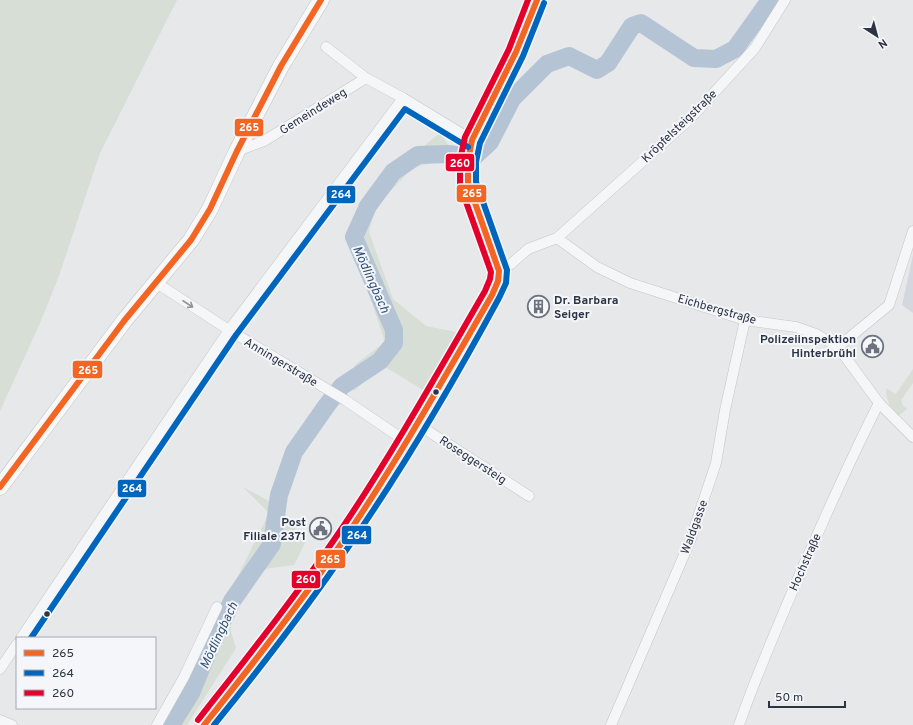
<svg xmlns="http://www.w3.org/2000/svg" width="913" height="725" font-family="Overpass,sans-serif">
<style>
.built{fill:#d4d7dd}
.green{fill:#d6ded6}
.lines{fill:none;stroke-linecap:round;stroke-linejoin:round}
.river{stroke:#b4c4d5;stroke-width:18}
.street-casing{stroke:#c4c6c8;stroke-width:11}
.secondary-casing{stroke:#c4c6c8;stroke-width:15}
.primary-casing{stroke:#c2c5c8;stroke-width:17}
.street{stroke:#f5f6f7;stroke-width:10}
.secondary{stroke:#f8f8f8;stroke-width:14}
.primary{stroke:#f8f8f8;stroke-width:16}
.bus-1-casing{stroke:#f4f6f9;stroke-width:9}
.bus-2-casing{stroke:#f4f6f9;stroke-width:9}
.bus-3-casing{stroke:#f4f6f9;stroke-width:9}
.bus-1{stroke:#f26522;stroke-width:6}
.bus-2{stroke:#0065bd;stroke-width:6}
.bus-3{stroke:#e4002b;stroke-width:6}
.oneway{stroke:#90959e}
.bus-dot{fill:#2b3445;stroke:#f4f6f9;stroke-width:1.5}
.labels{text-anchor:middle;stroke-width:4;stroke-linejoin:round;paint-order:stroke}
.street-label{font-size:12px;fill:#2b3445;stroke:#f4f6f9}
.poi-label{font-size:12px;font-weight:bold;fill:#2b3445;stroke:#f4f6f9;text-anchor:end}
.water-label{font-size:13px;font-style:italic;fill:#34527a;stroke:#f4f6f9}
.line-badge{stroke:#f4f6f9;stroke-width:1.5}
.badge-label{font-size:11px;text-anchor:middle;font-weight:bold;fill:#fff}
</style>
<rect width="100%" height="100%" fill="#e6e8ea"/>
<!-- built -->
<path class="built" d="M913,255V313L902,305Z"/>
<!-- green -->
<g class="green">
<path d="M0,0H177L100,153L59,276L40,323L0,411Z"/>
<path d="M440,133L457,158L413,167L375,208L369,232L393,299L426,326L461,333L428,393L382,365L354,391L349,375L356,364L385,342L350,237L375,199L404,162Z"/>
<path d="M913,369V383L901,400L903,406L907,409L898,416C890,405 886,402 886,388L896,394Z"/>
<path d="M243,487L280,507L305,543L294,565L257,570L229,609L231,632L236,648L187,725H164L269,513Z"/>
</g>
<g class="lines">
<!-- river -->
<path class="river" d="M171,725L191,693L207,654L232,601L272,544L279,495L294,452L327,405L342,386L380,361L394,343V330L354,237L368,206L393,172L418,155L448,154L474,157L490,142L512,99L547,64L569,56L597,70L608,63L632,26L641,23L694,58L716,59L735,49L770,0"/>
<defs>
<g id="street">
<path d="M326,47L366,78L403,98L472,140"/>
<path d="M237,151L264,141L366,78"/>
<path d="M557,238L597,267L630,283L745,320L796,327L816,334L838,347L879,403L913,437"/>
<path d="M499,271L511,264L528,249L557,238L689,120L755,48L785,0"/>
<path d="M155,282L229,330L345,400L407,442"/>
<path d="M838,347L889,305L913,231"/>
<path d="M417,424L529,496"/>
<path d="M21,638L229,330L403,98"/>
<path d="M0,669L17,644"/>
<path d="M0,720L12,725"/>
<path d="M157,725L184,677L217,607"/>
<path d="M611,725L690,541L716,463L725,410L745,320"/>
<path d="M739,725C758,670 782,616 805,562C829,509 852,455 879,403"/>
</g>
<path id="secondary" d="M204,725C252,665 299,605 343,541C397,462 444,379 492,295L498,281L499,271L468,183V161L472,140L516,52L537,0"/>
<path id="primary" d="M0,487L124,321L191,240L210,209L237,151L281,66L321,0"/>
</defs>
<!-- street casing -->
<use href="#street" class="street-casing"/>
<!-- secondary casing -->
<use href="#secondary" class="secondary-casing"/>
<!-- primary casing -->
<use href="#primary" class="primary-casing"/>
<!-- street -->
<use href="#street" class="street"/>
<!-- secondary -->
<use href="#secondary" class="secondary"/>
<!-- primary -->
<use href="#primary" class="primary"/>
<defs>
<g id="bus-1">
<path d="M0,487L124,321L191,240L210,209L237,151L281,66L321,0"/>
<path d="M204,725C252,665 299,605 343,541C397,462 444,378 492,295L498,281L499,271L468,183V161L472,140L516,52L537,0"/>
</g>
<g id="bus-2">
<path d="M31,638L236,335L405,109L468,147"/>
<path d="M214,725C261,667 307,608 349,546C404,467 453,383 499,298L506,283L507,270L476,182V162L480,143L523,56L544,3"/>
</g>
<path id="bus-3" d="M198,720C245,660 293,600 336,537C390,458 437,374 485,291L490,279L491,272L460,185V160L465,137L509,49L528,0"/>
</defs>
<!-- bus-1 casing -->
<use href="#bus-1" class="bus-1-casing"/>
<!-- bus-2 casing -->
<use href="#bus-2" class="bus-2-casing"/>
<!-- bus-3 casing -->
<use href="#bus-3" class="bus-3-casing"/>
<!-- bus-1 -->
<use href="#bus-1" class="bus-1"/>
<!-- bus-2 -->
<use href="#bus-2" class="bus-2"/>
<!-- bus-3 -->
<use href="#bus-3" class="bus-3"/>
</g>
<!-- one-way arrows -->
<defs><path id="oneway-shaft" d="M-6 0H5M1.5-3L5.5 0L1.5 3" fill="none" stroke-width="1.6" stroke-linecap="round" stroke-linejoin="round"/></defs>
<use class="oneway" href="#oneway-shaft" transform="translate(188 304) rotate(33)"/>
<!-- icons -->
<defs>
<symbol id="building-ring" viewBox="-11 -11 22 22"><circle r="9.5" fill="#f4f6f9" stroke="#6c737f" stroke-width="1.5"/><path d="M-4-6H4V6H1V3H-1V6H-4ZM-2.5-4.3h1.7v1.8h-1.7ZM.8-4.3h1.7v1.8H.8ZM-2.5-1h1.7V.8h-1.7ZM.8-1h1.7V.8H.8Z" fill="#6c737f"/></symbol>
<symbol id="civic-ring" viewBox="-11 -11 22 22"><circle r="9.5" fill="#f4f6f9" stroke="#6c737f" stroke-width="1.5"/><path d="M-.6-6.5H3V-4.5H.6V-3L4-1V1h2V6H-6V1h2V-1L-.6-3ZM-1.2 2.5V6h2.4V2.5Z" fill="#6c737f"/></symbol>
</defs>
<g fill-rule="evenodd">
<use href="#building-ring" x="526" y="294" width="25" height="25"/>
<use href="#civic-ring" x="860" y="334" width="25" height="25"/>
<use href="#civic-ring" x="308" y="516" width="25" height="25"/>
</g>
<!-- markers -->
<g class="bus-dot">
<circle cx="436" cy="392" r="3.5"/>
<circle cx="47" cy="614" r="3.5"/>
</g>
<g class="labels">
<!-- street labels -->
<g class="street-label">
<text transform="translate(313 111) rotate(-32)" y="4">Gemeindeweg</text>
<text transform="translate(679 126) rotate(-44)" y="4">Kröpfelsteigstraße</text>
<text transform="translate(717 309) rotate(16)" y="4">Eichbergstraße</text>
<text transform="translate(281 362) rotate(31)" y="4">Anningerstraße</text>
<text transform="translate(473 460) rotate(33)" y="4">Roseggersteig</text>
<text transform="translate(694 527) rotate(-70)" y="4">Waldgasse</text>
<text transform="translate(805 562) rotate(-66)" y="4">Hochstraße</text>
</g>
<!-- poi labels -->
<g class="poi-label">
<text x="554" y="304" text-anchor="start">Dr. Barbara<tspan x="554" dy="14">Seiger</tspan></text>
<text x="856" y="343">Polizeiinspektion<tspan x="856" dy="14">Hinterbrühl</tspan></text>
<text x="306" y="526">Post<tspan x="306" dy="14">Filiale 2371</tspan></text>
</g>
<!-- water labels -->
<g class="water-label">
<text transform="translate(372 279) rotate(66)" y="5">Mödlingbach</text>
<text transform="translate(218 635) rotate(-65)" y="5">Mödlingbach</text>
</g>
</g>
<g class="line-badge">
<rect x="234" y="118" width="30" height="19" rx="4" fill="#f26522"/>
<rect x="445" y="153" width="30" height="19" rx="4" fill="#e4002b"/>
<rect x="456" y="184" width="31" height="19" rx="4" fill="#f26522"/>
<rect x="326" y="185" width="30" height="19" rx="4" fill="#0065bd"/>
<rect x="72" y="360" width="31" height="19" rx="4" fill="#f26522"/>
<rect x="117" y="479" width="30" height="19" rx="4" fill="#0065bd"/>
<rect x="341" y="525" width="31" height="20" rx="4" fill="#0065bd"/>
<rect x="315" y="549" width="31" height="20" rx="4" fill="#f26522"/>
<rect x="291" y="570" width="30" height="19" rx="4" fill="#e4002b"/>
</g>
<g class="badge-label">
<text x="249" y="131">265</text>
<text x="460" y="167">260</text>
<text x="472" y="197">265</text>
<text x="341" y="198">264</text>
<text x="88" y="374">265</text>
<text x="132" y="492">264</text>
<text x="357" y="539">264</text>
<text x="330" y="563">265</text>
<text x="306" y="583">260</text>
</g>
<!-- legend -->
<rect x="16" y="637" width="140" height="72" fill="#f4f6f9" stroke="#a4a8b1"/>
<rect x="24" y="650" width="20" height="6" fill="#f26522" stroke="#a4a8b1"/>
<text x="52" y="657" font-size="12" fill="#2b3445">265</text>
<rect x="24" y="670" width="20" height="6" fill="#0065bd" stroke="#a4a8b1"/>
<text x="52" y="677" font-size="12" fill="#2b3445">264</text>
<rect x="24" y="690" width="20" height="6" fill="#e4002b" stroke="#a4a8b1"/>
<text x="52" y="697" font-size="12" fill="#2b3445">260</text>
<!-- north arrow -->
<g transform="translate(877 36) rotate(144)" stroke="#f4f6f9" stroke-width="3" paint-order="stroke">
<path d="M0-3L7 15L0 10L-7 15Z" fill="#2b3445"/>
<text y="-6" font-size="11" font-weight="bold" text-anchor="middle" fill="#2b3445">N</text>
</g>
<!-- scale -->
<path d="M769 701v6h76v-6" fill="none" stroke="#2b3445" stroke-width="2"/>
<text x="775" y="701" font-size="12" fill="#2b3445" stroke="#f4f6f9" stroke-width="3" paint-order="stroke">50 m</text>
</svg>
